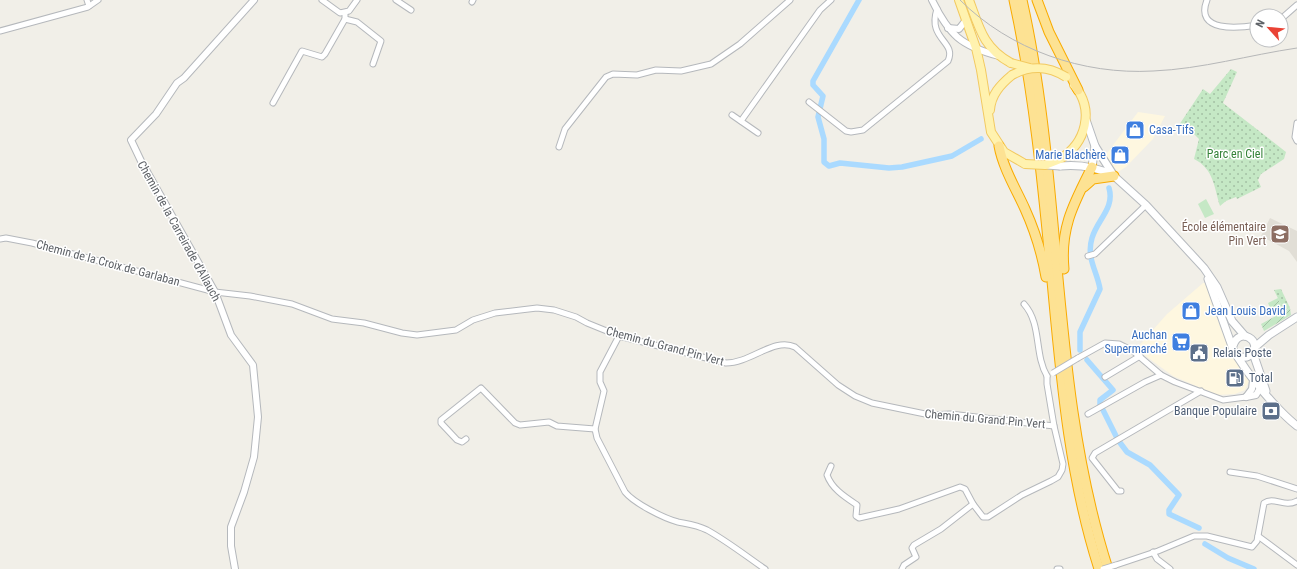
<svg xmlns="http://www.w3.org/2000/svg" width="1297" height="569" font-family="'Roboto Condensed',sans-serif">
<style>
.commercial{fill:#fef7e0}
.education{fill:#e1ded6}
.grass{fill:#c5e8c5}
.park{fill:url(#park-dots)}
.garden{fill:url(#garden-furrows)}
.lines{fill:none;stroke-linecap:round;stroke-linejoin:round}
.canal{stroke:#aadaff;stroke-width:5.5}
.minor-casing{stroke:#b5b8bc;stroke-width:7}
.tertiary-casing{stroke:#b5b8bc;stroke-width:8}
.secondary-casing{stroke:#b6babf;stroke-width:9}
.primary-casing{stroke:#f2c960;stroke-width:10}
.motorway-casing{stroke:#f9ab00;stroke-width:11}
.minor{stroke:#fff;stroke-width:5}
.tertiary{stroke:#fff;stroke-width:6}
.secondary{stroke:#fff;stroke-width:7}
.primary{stroke:#fff2af;stroke-width:8}
.motorway{stroke:#fde293;stroke-width:9}
.tram{stroke:#b6b7b8;stroke-width:1}
.minor-bridge-casing{stroke:#b5b8bc;stroke-width:7;stroke-linecap:butt}
.secondary-bridge-casing{stroke:#b6babf;stroke-width:9;stroke-linecap:butt}
.primary-bridge-casing{stroke:#f2c960;stroke-width:10;stroke-linecap:butt}
.minor-bridge{stroke:#fff;stroke-width:5}
.secondary-bridge{stroke:#fff;stroke-width:7}
.primary-bridge{stroke:#fff2af;stroke-width:8}
.labels{text-anchor:middle;stroke-width:3;stroke-linejoin:round;paint-order:stroke}
.shop-label{font-size:12px;fill:#366cbe;stroke:#fff;text-anchor:start}
.park-label{font-size:12px;fill:#348238;stroke:#fff}
.education-label{font-size:12px;fill:#785e54;stroke:#fff;text-anchor:end}
.street-label{font-size:12px;fill:#5f6368;stroke:#fff}
.service-label{font-size:12px;fill:#4e5e75;stroke:#fff;text-anchor:start}
</style>
<defs>
<pattern id="park-dots" width="8" height="8" patternUnits="userSpaceOnUse"><rect width="8" height="8" fill="#c5e8c5"/><path d="M2 2h.1M6 6h.1" fill="none" stroke="#a3c0a4" stroke-width="1.8" stroke-linecap="round"/></pattern>
<pattern id="garden-furrows" width="10" height="10" patternUnits="userSpaceOnUse"><rect width="10" height="10" fill="#c5e8c5"/><path d="M-1 1l2-2M0 10L10 0M9 11l2-2" fill="none" stroke="#a3c0a4"/></pattern>
</defs>
<rect width="100%" height="100%" fill="#f1efe8"/>
<!-- commercial -->
<g class="commercial">
<path d="M1138,112L1165,116L1153,139L1126,167L1118,172L1104,157Z"/>
<path d="M1203,283H1206L1220,327L1249,381L1245,390L1235,394L1217,395L1173,376L1136,349L1167,314Z"/>
</g>
<!-- education -->
<path class="education" d="M1270,218L1297,231V262L1289,251L1261,236Z"/>
<!-- grass -->
<path class="grass" d="M1206,199L1214,214L1205,218L1198,204Z"/>
<!-- park -->
<g class="park">
<path d="M1231,69L1237,72L1223,103L1286,152L1284,159L1261,174L1258,180L1261,187L1237,199L1236,197L1226,201L1220,206C1214,187 1214,169 1194,159L1199,139L1190,130L1179,125L1203,89L1210,94Z"/>
<path d="M1281,289L1290,308L1284,311L1274,290Z"/>
</g>
<!-- garden -->
<path class="garden" d="M1278,298L1284,312L1290,308L1291,315L1264,331L1261,324L1274,317L1268,303Z"/>
<g class="lines">
<!-- canal -->
<g class="canal">
<path d="M859,0L813,81V85L823,96L818,117L824,139V162L829,166L840,163L889,168L902,167L952,156L981,139"/>
<path d="M1080,350V332L1100,289C1097,271 1086,258 1092,238C1097,220 1115,208 1109,188"/>
<path d="M1087,360L1113,390L1100,400V405"/>
<path d="M1102,408L1117,438"/>
<path d="M1118,440L1127,452L1150,465L1179,495L1169,510V514L1199,528"/>
<path d="M1205,544L1228,558L1254,569"/>
</g>
<defs>
<g id="minor">
<path d="M87,0L89,6"/>
<path d="M322,0L340,13L349,11L357,0"/>
<path d="M396,0L411,10"/>
<path d="M1207,0C1194,33 1239,28 1257,25"/>
<path d="M472,2L473,0"/>
<path d="M345,19L357,22L381,41L373,64"/>
<path d="M1281,19L1297,5"/>
<path d="M0,31L88,7L98,0"/>
<path d="M809,102L846,131L851,132L863,130L948,61C957,41 927,40 937,9"/>
<path d="M273,103L302,51L322,57L325,54L345,19V13"/>
<path d="M732,115L758,133"/>
<path d="M741,121L820,10L831,0"/>
<path d="M1297,123L1295,137L1297,141"/>
<path d="M559,147L565,129L606,77L613,74L637,75L656,70L681,71L711,64L740,44L790,0"/>
<path d="M0,239L6,238L32,243L215,292L250,296L292,304L332,319L364,323L402,333L417,335L456,330L473,320L495,313L537,308L554,310L576,317L587,323L619,336L726,363C751,363 774,337 795,347L838,385L855,396L872,403L930,415L950,414L1054,426"/>
<path d="M1088,256L1095,254L1146,205"/>
<path d="M1024,304C1042,324 1034,354 1047,376"/>
<path d="M619,336L600,372V382L604,391L595,429L597,438L625,492C634,503 663,518 678,522C688,524 697,525 707,530C727,541 746,556 765,569"/>
<path d="M1078,358L1105,343L1119,344L1133,351L1161,375L1175,382L1223,400L1246,397"/>
<path d="M1105,377L1140,356"/>
<path d="M1088,414L1145,382L1161,375"/>
<path d="M466,439L462,442L457,440L441,423V420L481,388L515,423L520,425L549,422L557,426L595,429"/>
<path d="M831,466L827,475C832,489 845,497 857,505L856,516L859,518L899,509L960,487L965,489L973,504"/>
<path d="M1230,472L1257,476L1297,489"/>
<path d="M1121,491H1118L1092,458L1095,453L1201,391"/>
<path d="M1258,536L1297,565"/>
<path d="M1153,552L1157,559L1170,569"/>
<path d="M1116,565L1158,551L1194,536H1207L1252,547L1257,541L1264,503C1274,496 1284,508 1297,501"/>
<path d="M902,569L904,565L916,557L912,548L914,545L941,529L973,504L983,517H988L1022,495L1051,481L1058,477L1062,470L1063,464L1054,426L1047,384V376"/>
<path d="M1057,569H1060"/>
</g>
<g id="tertiary">
<path d="M932,0C949,35 961,46 999,56"/>
<path d="M948,28L959,29L966,20"/>
<path d="M1246,397L1256,395L1262,385"/>
<path d="M1246,397L1252,389L1253,380"/>
<path d="M235,569L231,546V527L244,492L254,457L258,417L253,365L231,335L215,292L141,161L131,140L156,114L177,83L184,78L254,0"/>
</g>
<g id="secondary">
<path d="M1086,120L1095,146L1114,176L1146,205L1204,268L1217,287L1232,321L1245,336"/>
<path d="M1060,166C1079,164 1096,167 1113,175"/>
<path d="M1092,167L1095,146"/>
<path d="M1208,279L1234,352C1241,361 1246,371 1254,380C1265,395 1283,415 1297,426"/>
<path d="M1233,346C1239,325 1264,342 1251,354C1248,358 1244,358 1239,356"/>
<path d="M1255,347L1269,335L1297,317"/>
<path d="M1253,353L1266,391"/>
</g>
<g id="primary">
<path d="M959,0L976,48L981,70L991,132L1004,152L1025,164"/>
<path d="M969,0C979,27 983,48 1011,63"/>
<path d="M990,110C991,95 1000,85 1012,75"/>
<path d="M1060,159C1086,143 1095,110 1074,85"/>
</g>
<g id="motorway">
<path d="M1014,0C1034,92 1043,187 1052,281C1061,378 1069,476 1099,569"/>
<path d="M1022,0C1064,187 1049,385 1108,569"/>
<path d="M1037,0L1049,32L1078,90"/>
<path d="M999,146C1003,168 1016,189 1025,209C1035,231 1042,254 1046,277"/>
<path d="M1084,187L1093,179L1114,176"/>
<path d="M1064,269C1060,227 1074,203 1092,167"/>
</g>
</defs>
<!-- minor casing -->
<use href="#minor" class="minor-casing"/>
<!-- tertiary casing -->
<use href="#tertiary" class="tertiary-casing"/>
<!-- secondary casing -->
<use href="#secondary" class="secondary-casing"/>
<!-- primary casing -->
<use href="#primary" class="primary-casing"/>
<!-- motorway casing -->
<use href="#motorway" class="motorway-casing"/>
<!-- minor -->
<use href="#minor" class="minor"/>
<!-- tertiary -->
<use href="#tertiary" class="tertiary"/>
<!-- secondary -->
<use href="#secondary" class="secondary"/>
<!-- primary -->
<use href="#primary" class="primary"/>
<!-- motorway -->
<use href="#motorway" class="motorway"/>
<!-- tram -->
<path class="tram" d="M960,0C1010,50 1083,75 1153,71C1202,69 1249,55 1297,48"/>
<defs>
<g id="minor-bridge">
<path d="M1053,373L1078,358"/>
<path d="M1103,569L1116,565"/>
</g>
<path id="secondary-bridge" d="M1047,165L1060,166"/>
<g id="primary-bridge">
<path d="M1011,63L1030,68"/>
<path d="M1012,75C1031,65 1048,66 1066,77"/>
<path d="M1025,164L1045,165L1060,159"/>
</g>
</defs>
<!-- minor-bridge casing -->
<use href="#minor-bridge" class="minor-bridge-casing"/>
<!-- secondary-bridge casing -->
<use href="#secondary-bridge" class="secondary-bridge-casing"/>
<!-- primary-bridge casing -->
<use href="#primary-bridge" class="primary-bridge-casing"/>
<!-- minor-bridge -->
<use href="#minor-bridge" class="minor-bridge"/>
<!-- secondary-bridge -->
<use href="#secondary-bridge" class="secondary-bridge"/>
<!-- primary-bridge -->
<use href="#primary-bridge" class="primary-bridge"/>
</g>
<!-- icons -->
<defs>
<symbol id="shop-square" viewBox="-11 -11 22 22"><rect x="-9" y="-9" width="18" height="18" rx="4" fill="#3f7fe0" stroke="#fff"/><path d="M-5-2.5h2.3a2.7 3.5 0 0 1 5.4 0H5L5.5 6h-11ZM-1.5-2.5h3a1.5 2.3 0 0 0-3 0Z" fill="#fff"/></symbol>
<symbol id="school-square" viewBox="-11 -11 22 22"><rect x="-9" y="-9" width="18" height="18" rx="4" fill="#8d6e63" stroke="#fff"/><path d="M0-5L7-2L0 1L-7-2ZM-4 1L0 2.5L4 1V4Q0 6-4 4Z" fill="#fff"/></symbol>
<symbol id="supermarket-square" viewBox="-11 -11 22 22"><rect x="-9" y="-9" width="18" height="18" rx="4" fill="#3f7fe0" stroke="#fff"/><path d="M-6-5.5h2.5l.6 2H6L4.5 2H-2.5L-4.4-4H-6ZM-1.5 3.2a1.3 1.3 0 1 0 .1 0ZM3 3.2a1.3 1.3 0 1 0 .1 0Z" fill="#fff"/></symbol>
<symbol id="civic-square" viewBox="-11 -11 22 22"><rect x="-9" y="-9" width="18" height="18" rx="4" fill="#5c6f8a" stroke="#fff"/><path d="M-.6-6.5H3V-4.5H.6V-3L4-1V1h2V6H-6V1h2V-1L-.6-3ZM-1.2 2.5V6h2.4V2.5Z" fill="#fff"/></symbol>
<symbol id="fuel-square" viewBox="-11 -11 22 22"><rect x="-9" y="-9" width="18" height="18" rx="4" fill="#5c6f8a" stroke="#fff"/><path d="M-5.5-6h7V0h2V4h1.3V-2.5L3-4.5l.8-.8L6-3V5H2.5V1h-1V6h-7ZM-4.2-4.7v3.2H.2V-4.7Z" fill="#fff"/></symbol>
<symbol id="bank-square" viewBox="-11 -11 22 22"><rect x="-9" y="-9" width="18" height="18" rx="4" fill="#5c6f8a" stroke="#fff"/><path d="M-6-4H6V4H-6ZM0-2.3a2.3 2.3 0 1 0 0 4.6a2.3 2.3 0 1 0 0-4.6Z" fill="#fff"/></symbol>
</defs>
<g fill-rule="evenodd">
<use href="#shop-square" x="1124" y="119" width="22" height="22"/>
<use href="#shop-square" x="1109" y="144" width="22" height="22"/>
<use href="#school-square" x="1269" y="223" width="22" height="22"/>
<use href="#shop-square" x="1180" y="300" width="22" height="22"/>
<use href="#supermarket-square" x="1170" y="331" width="22" height="22"/>
<use href="#civic-square" x="1188" y="342" width="22" height="22"/>
<use href="#fuel-square" x="1224" y="367" width="22" height="22"/>
<use href="#bank-square" x="1260" y="400" width="22" height="22"/>
</g>
<g class="labels">
<!-- shop labels -->
<g class="shop-label">
<text x="1149" y="134">Casa-Tifs</text>
<text x="1106" y="159" text-anchor="end">Marie Blachère</text>
<text x="1205" y="315">Jean Louis David</text>
<text x="1167" y="339" text-anchor="end">Auchan<tspan x="1167" dy="14">Supermarché</tspan></text>
</g>
<!-- park labels -->
<g class="park-label">
<text x="1235" y="158">Parc en Ciel</text>
</g>
<!-- education labels -->
<g class="education-label">
<text x="1266" y="231">École élémentaire<tspan x="1266" dy="14">Pin Vert</tspan></text>
</g>
<!-- street labels -->
<g class="street-label">
<text transform="translate(179 231) rotate(61)" y="4">Chemin de la Carreirade d'Allauch</text>
<text transform="translate(108 263) rotate(15)" y="4">Chemin de la Croix de Garlaban</text>
<text transform="translate(665 346) rotate(15)" y="4">Chemin du Grand Pin Vert</text>
<text transform="translate(985 419) rotate(5)" y="4">Chemin du Grand Pin Vert</text>
</g>
<!-- service labels -->
<g class="service-label">
<text x="1213" y="357">Relais Poste</text>
<text x="1249" y="382">Total</text>
<text x="1257" y="415" text-anchor="end">Banque Populaire</text>
</g>
</g>
<!-- north arrow -->
<g transform="translate(1269 28) rotate(297)"><circle r="19" fill="#ffffff" stroke="#bfc1c3"/>
<path d="M0-3L7 15L0 10L-7 15Z" fill="#ea4335"/>
<text y="-6" font-size="11" font-weight="bold" text-anchor="middle" fill="#5f6368">N</text>
</g>
</svg>
